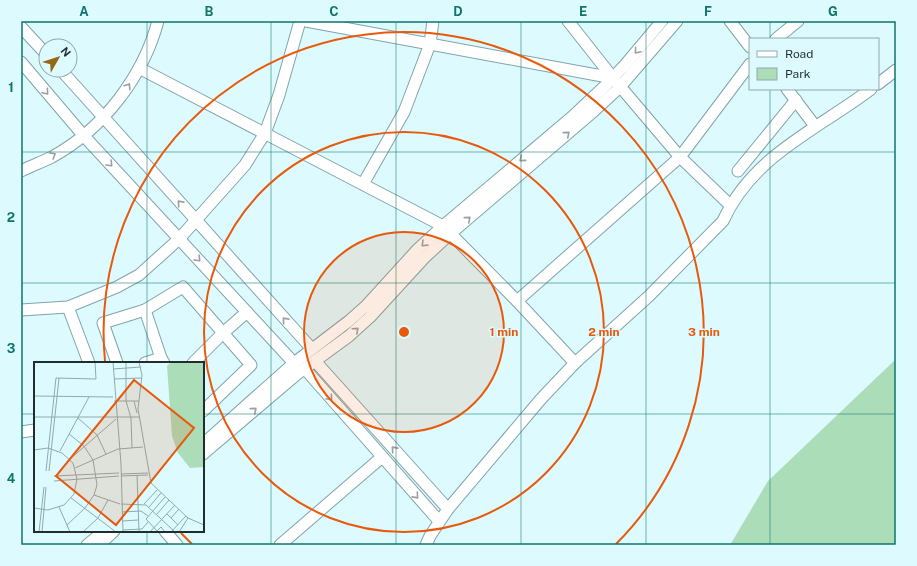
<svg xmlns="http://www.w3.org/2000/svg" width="917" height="566" font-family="'Public Sans',sans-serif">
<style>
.green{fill:#abddb9}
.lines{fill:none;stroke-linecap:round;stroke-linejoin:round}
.minor-casing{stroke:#80a4a9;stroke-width:13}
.minor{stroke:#fff;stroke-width:11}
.oneway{stroke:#9aa0a1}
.grid{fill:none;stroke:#0f766e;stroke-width:1;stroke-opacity:0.55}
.ring{fill:none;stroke:#e8590c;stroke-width:2}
.inset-road{fill:none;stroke:#91a9ac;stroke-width:1}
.view{fill:#e8590c;fill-opacity:0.15;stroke:#e8590c;stroke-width:2}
.inset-edge{fill:none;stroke:#1f2d2f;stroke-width:2}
.centre{fill:#e8590c;stroke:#ddfbff;stroke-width:2}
.ring-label{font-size:12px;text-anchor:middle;font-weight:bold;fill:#e8590c;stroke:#ddfbff;stroke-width:3;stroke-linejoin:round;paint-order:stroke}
.neatline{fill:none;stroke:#0f766e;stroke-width:1.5}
.grid-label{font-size:13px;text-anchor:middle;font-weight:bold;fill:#0f766e}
</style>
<rect width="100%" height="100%" fill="#ddfbff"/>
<!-- green -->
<path class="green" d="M896,359V545H730L768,481Z"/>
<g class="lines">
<defs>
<g id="minor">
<path d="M306,21L613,78"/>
<path d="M568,21L613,78L680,157L730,205"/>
<path d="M730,21L750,47"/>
<path d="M21,27L46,54"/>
<path d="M776,39L798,21"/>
<path d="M21,62L83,135L294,363"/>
<path d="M139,68L443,226L517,301L575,363"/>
<path d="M61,70L312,349"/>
<path d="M878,84L896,70"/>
<path d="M787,89L815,126"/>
<path d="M21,171C31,166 42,162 52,157C103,129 143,77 158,21"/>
<path d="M738,171L796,100"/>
<path d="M363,184L404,112L430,44L433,21"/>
<path d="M517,301L680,157L750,64"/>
<path d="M68,307L89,363"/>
<path d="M21,310L68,307L117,287L139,275L179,239L245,165L265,133L279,95L300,21"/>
<path d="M145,310L161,358"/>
<path d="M315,361L448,509"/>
<path d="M117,363L103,323L145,310L183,287L251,365L203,411"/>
<path d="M145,363L161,358L164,363"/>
<path d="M193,363L223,333L247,312"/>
<path d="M305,369L439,521"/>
<path d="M21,432L35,430"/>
<path d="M203,444L294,363L349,321L367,305L418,249L443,226L572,117L605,86L625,65L662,21"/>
<path d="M203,454L297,374L349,336L370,317L424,258L450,234L595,110L620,87L677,21"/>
<path d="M165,531L177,545"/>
<path d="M87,545L104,531"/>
<path d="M99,545L114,531"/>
<path d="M280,545L382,457"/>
<path d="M426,545L430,536L448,509L541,399L575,363L649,296L723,221C753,155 817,130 871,89"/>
</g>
</defs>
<!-- minor casing -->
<use href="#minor" class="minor-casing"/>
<!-- minor -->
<use href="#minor" class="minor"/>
</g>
<!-- one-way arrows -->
<defs><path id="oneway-chevron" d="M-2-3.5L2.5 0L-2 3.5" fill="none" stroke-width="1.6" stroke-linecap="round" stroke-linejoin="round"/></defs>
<g class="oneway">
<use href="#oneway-chevron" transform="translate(637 51) rotate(130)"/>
<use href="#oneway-chevron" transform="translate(128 86) rotate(-57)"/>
<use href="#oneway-chevron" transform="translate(46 92) rotate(50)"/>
<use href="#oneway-chevron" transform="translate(567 134) rotate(-40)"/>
<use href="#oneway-chevron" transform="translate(53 155) rotate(-31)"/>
<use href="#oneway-chevron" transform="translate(522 159) rotate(140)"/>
<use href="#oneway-chevron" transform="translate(110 164) rotate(47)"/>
<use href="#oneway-chevron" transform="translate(180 203) rotate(-132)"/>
<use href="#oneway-chevron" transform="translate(468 219) rotate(-40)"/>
<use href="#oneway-chevron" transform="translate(424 244) rotate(136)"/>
<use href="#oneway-chevron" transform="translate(198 259) rotate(47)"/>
<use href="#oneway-chevron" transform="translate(285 320) rotate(-132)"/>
<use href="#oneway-chevron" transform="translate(356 330) rotate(-42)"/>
<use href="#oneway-chevron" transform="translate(330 398) rotate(49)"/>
<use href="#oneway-chevron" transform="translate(254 410) rotate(-40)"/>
<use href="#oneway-chevron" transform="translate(394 449) rotate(-132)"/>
<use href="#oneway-chevron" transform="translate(416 496) rotate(48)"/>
</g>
<!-- grid -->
<path class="grid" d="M147,21V363M271,21V545M396,21V545M521,21V545M646,21V545M770,21V39M770,89V545M21,152H896M21,283H896M21,414H35M203,414H896M147,531V545"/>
<!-- distance rings -->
<circle cx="404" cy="332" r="100" fill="#e8590c" fill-opacity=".12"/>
<g class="ring">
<circle cx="404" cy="332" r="100"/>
<circle cx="404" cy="332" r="200"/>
<path d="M192 544A300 300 0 0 1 181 533M105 361A300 300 0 1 1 616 544"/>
</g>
<!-- overview -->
<g transform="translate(34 362)">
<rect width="170" height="170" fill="#ddfbff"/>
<path d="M137,0H170V105L156,106L144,91L138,74L133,4Z" fill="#abddb9"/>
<path class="inset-road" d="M79,0L87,102L89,170M92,0V39L97,56L98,86M105,0L108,13L104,47L117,121L154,156L170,163M79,7L107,5M80,17L107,16M0,34L79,35M80,39H105M100,39L103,51M0,55H106M44,56L63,73L72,92M0,88L14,86L28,91L39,101L43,117L40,132L30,143L14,148L0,146M26,89L55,35M36,97L82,57M41,106L84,87L109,85M12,109L22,16L62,17L61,0M15,109L25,16M87,112L114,111M103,113L105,170M20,114L85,111M87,114L114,113M20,119L85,114M60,133L86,142M37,136L82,170M87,142L112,143L141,170M110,142L123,128M25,145L36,170M115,145L127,131M88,150L107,149L114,154M123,152L135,138M133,152L144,163M137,156L145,147M88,159L104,158M33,163L51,146L60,133L63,123L59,98L50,84L35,72M89,168L108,167L114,160M123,169L127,165L131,170M5,170L10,125M8,170L12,125M49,170L64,156L74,138M116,170L141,143M124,170L112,157L131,135M137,170L152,154M145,170L154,156"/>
<path class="view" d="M100,18L160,66L82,163L22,114Z"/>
<rect width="170" height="170" class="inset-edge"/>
</g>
<circle cx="404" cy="332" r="6" class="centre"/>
<g class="ring-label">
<text x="504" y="336">1 min</text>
<text x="604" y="336">2 min</text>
<text x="704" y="336">3 min</text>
</g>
<!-- border -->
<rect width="917" height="566" fill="none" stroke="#ddfbff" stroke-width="44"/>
<!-- legend -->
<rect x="749" y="38" width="130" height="52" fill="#ddfbff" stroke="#91a9ac"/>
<rect x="757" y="51" width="20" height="6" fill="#ffffff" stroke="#91a9ac"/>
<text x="785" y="58" font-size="12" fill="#1f2d2f">Road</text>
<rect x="757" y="68" width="20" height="12" fill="#abddb9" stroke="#91a9ac"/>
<text x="785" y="78" font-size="12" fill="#1f2d2f">Park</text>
<!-- north arrow -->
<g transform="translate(58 58) rotate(51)"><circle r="19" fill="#ddfbff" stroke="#91a9ac"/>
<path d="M0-3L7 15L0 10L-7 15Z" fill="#956815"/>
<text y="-6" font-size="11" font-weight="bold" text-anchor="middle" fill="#1f2d2f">N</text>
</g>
<rect x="22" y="22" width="873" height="522" class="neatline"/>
<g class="grid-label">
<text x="84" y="16">A</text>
<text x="209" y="16">B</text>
<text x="334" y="16">C</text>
<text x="458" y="16">D</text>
<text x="583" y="16">E</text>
<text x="708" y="16">F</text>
<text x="833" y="16">G</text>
<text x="11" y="92">1</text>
<text x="11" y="222">2</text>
<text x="11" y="353">3</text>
<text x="11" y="483">4</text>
</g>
</svg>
